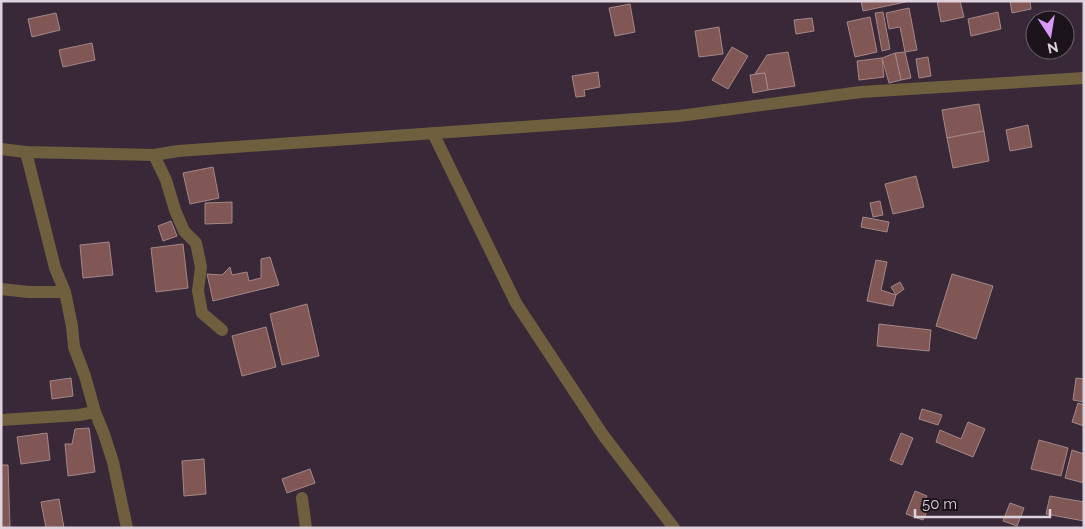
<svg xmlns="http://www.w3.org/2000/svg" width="1085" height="529" font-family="Raleway,sans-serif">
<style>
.building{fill:#815756;stroke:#a48786}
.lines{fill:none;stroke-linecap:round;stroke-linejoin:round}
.minor{stroke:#6f5f3e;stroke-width:12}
</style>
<rect width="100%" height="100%" fill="#392938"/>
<!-- building -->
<g class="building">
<path d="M861,1H910L863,11Z"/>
<path d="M937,1H960L964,17L941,22Z"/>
<path d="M1010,1H1030L1031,9L1012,13Z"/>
<path d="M630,4L635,32L615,36L609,8Z"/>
<path d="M909,8L917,50L905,52L900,27L889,29L886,13Z"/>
<path d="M883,12L890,49L882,51L875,13Z"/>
<path d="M998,12L1001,29L971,36L968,19Z"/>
<path d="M56,13L60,30L32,37L28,19Z"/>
<path d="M870,17L877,52L855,57L847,22Z"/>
<path d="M812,18L814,31L796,34L794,20Z"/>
<path d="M719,27L723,54L699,57L695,31Z"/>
<path d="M92,43L95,60L63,67L59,50Z"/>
<path d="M732,47L748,56L728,89L712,80Z"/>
<path d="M788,52L795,86L768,90L765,73L755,74L767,55Z"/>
<path d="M905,52L911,78L901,80L895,53Z"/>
<path d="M895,53L901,80L889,83L882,58Z"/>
<path d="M928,57L931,76L919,78L916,59Z"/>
<path d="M882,58L884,77L859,80L857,61Z"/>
<path d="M598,72L600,87L584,90L585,96L576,97L572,76Z"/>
<path d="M765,73L768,90L753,93L750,75Z"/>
<path d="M979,104L984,131L947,138L942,110Z"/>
<path d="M1028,125L1032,147L1010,151L1006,130Z"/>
<path d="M984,131L989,161L953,168L947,138Z"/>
<path d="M213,167L219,198L190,204L183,173Z"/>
<path d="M916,176L924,207L893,214L885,184Z"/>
<path d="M880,201L883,215L873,217L870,203Z"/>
<path d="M232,202V223L205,224V203Z"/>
<path d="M863,217L889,222L887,232L861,227Z"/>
<path d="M171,221L177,236L163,241L158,226Z"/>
<path d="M109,242L113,275L83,278L80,245Z"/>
<path d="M183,244L188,288L156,292L151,248Z"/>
<path d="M270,257L279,285L213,301L207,274L222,275L230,267L232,275L247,272L249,281L261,278V259Z"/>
<path d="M876,260L887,262L881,290L896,295L893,306L867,301Z"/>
<path d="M952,274L993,286L976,339L936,326Z"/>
<path d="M900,282L904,289L896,295L891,287Z"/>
<path d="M307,304L319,356L282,365L270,314Z"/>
<path d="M879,324L931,330L929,351L877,346Z"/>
<path d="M266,327L276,367L242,376L232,336Z"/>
<path d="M71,378L73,396L52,399L50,381Z"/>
<path d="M1076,378L1084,379V402L1073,400Z"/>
<path d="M1078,403L1084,405V426L1072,422Z"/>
<path d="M922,409L942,415L938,425L919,419Z"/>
<path d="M968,422L985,429L973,457L936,442L940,430L961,439Z"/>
<path d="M89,428L95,472L68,476L65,444H72L75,429Z"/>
<path d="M47,433L50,460L21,464L17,437Z"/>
<path d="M901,433L913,438L902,465L890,460Z"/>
<path d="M1039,440L1068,448L1061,476L1031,469Z"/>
<path d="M1072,450L1084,454V483L1065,478Z"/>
<path d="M204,459L206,494L184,496L182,461Z"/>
<path d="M1,465H8L10,528H1Z"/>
<path d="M310,469L315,483L287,493L282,479Z"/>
<path d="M915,491L927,496L922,506L928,509L923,520L906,514Z"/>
<path d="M1050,496L1084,502V521L1046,514Z"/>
<path d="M59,499L64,528H46L41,502Z"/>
<path d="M1010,503L1024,508L1017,526L1003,521Z"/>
</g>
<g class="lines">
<!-- minor -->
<g class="minor">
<path d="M433,133L516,303L603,435L674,528"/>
<path d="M1,149L26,152L154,155L178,151L679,116L861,92L1084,78"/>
<path d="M154,155L166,180L175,210L184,231L196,243L201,267L198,291L202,313L222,330"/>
<path d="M1,289L28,292H65L55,268L26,152"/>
<path d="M65,292L72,326L74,347L85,376L95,412"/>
<path d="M1,420L79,415L95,412L104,434L113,462L127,528"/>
<path d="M302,498L306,528"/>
</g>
</g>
<!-- border -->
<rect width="1085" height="529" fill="none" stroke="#ded3dd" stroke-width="5"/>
<!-- north arrow -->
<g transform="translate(1050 35) rotate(168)"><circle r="24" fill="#1c141b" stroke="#6a6069"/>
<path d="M0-4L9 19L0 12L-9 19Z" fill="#d99af7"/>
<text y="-8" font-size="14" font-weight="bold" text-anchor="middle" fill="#ded3dd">N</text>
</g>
<!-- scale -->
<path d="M915 509v8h135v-8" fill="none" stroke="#ded3dd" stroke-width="2.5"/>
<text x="922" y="509" font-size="15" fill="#ded3dd" stroke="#1c141b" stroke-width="4" paint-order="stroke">50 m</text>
</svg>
